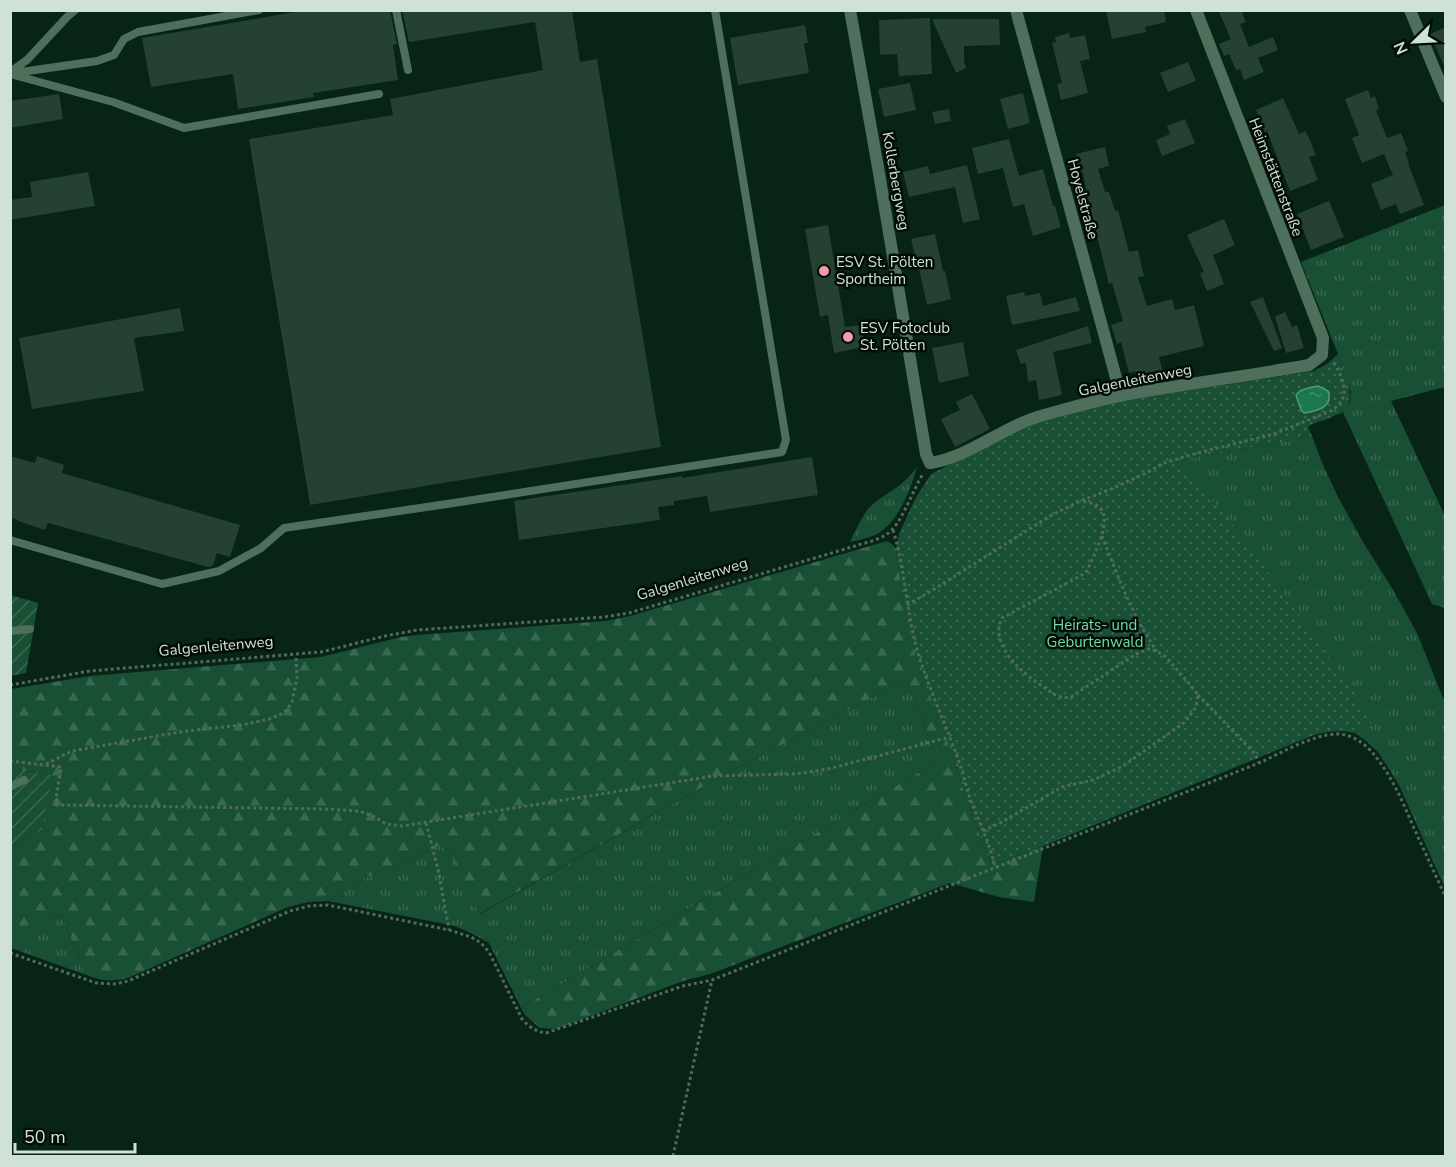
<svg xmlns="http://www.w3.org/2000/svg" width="1456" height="1167" font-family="'Nunito Sans',sans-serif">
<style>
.grass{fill:url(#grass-tufts)}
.forest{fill:url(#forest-firs)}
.park{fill:url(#park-dots)}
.garden{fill:url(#garden-furrows)}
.water{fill:url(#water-ripples);stroke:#519778;stroke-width:1.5}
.building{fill:#244131}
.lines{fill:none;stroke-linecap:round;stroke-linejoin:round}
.path{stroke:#526a5d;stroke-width:3;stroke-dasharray:3 3;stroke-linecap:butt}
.service{stroke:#4f6f5d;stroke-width:8}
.minor{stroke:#4f6f5d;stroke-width:12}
.poi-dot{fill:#f39aa9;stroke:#020b05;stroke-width:2}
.labels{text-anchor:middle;stroke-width:5;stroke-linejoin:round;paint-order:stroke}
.street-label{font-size:15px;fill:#d0e1d6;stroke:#020b05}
.poi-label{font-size:15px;fill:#d0e1d6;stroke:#020b05;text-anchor:start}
.park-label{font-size:15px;fill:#6bdfa4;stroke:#020b05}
</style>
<defs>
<pattern id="grass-tufts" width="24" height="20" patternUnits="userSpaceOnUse" patternTransform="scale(1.5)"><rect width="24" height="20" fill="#194f35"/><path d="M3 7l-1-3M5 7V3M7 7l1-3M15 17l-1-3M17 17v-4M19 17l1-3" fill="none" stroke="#396852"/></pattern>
<pattern id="forest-firs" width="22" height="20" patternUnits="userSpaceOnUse" patternTransform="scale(1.5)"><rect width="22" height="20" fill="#194f35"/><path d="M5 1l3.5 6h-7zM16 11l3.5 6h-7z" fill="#396852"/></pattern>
<pattern id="park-dots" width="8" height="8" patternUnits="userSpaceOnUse" patternTransform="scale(1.5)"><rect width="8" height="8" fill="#194f35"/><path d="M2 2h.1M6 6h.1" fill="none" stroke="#396852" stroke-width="1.8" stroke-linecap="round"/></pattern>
<pattern id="garden-furrows" width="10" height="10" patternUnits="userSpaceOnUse" patternTransform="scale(1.5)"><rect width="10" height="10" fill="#194f35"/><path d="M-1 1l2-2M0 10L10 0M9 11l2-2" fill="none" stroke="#396852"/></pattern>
<pattern id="water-ripples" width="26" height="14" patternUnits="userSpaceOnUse" patternTransform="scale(1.5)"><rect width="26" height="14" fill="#1b774f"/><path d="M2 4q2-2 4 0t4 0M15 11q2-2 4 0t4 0" fill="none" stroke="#469070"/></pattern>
</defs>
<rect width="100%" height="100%" fill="#072416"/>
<!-- grass -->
<g class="grass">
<path d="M1445,205V387L1391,401L1445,516V608L1432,604L1343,412L1350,402L1351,392L1338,354L1301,262Z"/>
<path d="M1312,436L1323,465L1338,497L1363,542L1393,590L1417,633L1445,703V888L1399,785L1378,752L1366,741L1355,733L1373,721L1181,464V462L1183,460Z"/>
<path d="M917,466C912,487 898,523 877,534C869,538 859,540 850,542C855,532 863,513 871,506C888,491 905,486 917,466Z"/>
<path d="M907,679L938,761L521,1008L489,943L471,933L455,926L328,901L363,879L440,846L449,851L480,914L713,781Z"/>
<path d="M61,914L86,975L11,948L10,937Z"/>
</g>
<!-- forest -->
<path class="forest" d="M887,541L892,544L896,549L904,605L955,762L965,795L991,865L1043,846L1034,902L999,897L950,883L710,974L683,981L556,1029L540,1028L525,1015L521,1008L938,761L907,679L713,781L479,914L449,851L440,846L363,879L328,901L308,902L288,907L128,978C112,982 101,981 86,975L61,914L11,937V847L42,830L51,775L11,769V689L90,676L321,657L401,637L417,635L605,621L630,616Z"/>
<!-- park -->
<path class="park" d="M1338,354C1343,370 1359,398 1343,412C1340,414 1333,416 1330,418C1323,421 1314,422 1308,427L1312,436L1183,460L1181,462V464L1215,503L1248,543L1374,721L1355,733C1340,730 1329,731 1314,735L1043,846L991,865L965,795L955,762L915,656L904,605L896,549L899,534L915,499L931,474L1032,423L1124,400L1314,371L1327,364Z"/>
<!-- garden -->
<g class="garden">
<path d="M10,595L38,603L26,673L11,676Z"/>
<path d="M11,769L52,775L42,830L11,847Z"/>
</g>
<!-- water -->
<path class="water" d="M1318,386L1328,391C1334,407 1317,411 1304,413L1301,410L1296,395C1300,388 1311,388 1318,386Z"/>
<!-- building -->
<g class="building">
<path d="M307,10H390L397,44L393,45L398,80L313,93L314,97L238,109L233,74L151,87L142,38Z"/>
<path d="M402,10H572L580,62L597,59L661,447L310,505L249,139L393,115L390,99L543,70L535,22L409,42Z"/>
<path d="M1106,10H1164L1166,22L1145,27L1146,32L1112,39Z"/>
<path d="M1218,10H1241L1246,22L1240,24L1249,47L1273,37L1278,50L1258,58L1264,72L1244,80L1240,69L1236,70L1229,54L1224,56L1219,44L1231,39Z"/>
<path d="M930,18L932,74L899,76L897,54L880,55L879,20Z"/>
<path d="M932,19H999L1000,45L964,46V61L966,68L956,73Z"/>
<path d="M805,25L808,43H804L809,73L738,85L730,38Z"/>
<path d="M1446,27V70L1430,34Z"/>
<path d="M1069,33L1070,38L1085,35L1090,59L1080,61L1088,93L1061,100L1057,84L1062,83L1052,43L1056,42L1055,37Z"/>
<path d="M1188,62L1196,81L1168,92L1160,73Z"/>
<path d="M910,83L916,110L884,117L878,89Z"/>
<path d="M1368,90L1371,98L1375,96L1379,109L1376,110L1387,138L1401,133L1408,151L1405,152L1409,163H1408L1424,205L1400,214L1396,204L1381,210L1371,184L1393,175L1384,154L1362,163L1352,138L1359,135L1345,99Z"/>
<path d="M1023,93L1030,123L1008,129L1000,99Z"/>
<path d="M59,94L63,119L10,128V101Z"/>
<path d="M1283,98L1299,134L1306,131L1316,155L1309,157L1318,180L1290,191L1267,131L1265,132L1256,110Z"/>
<path d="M949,109L951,121L935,124L932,112Z"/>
<path d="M1185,119L1195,143L1162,156L1156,140L1170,134L1167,126Z"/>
<path d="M1009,139L1019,176L1043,169L1053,206H1055L1061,227L1033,236L1024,204L1013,207L1003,168L978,174L972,148Z"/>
<path d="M1105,147L1109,166L1098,169L1105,192H1109L1115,211L1118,210L1129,252L1138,250L1144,276L1138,277L1147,306L1172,299L1175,310L1194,305L1204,346L1159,357L1164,376L1138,383L1135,371L1129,373L1121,342L1117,344L1111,325L1123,321L1112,283L1109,284L1090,208H1089L1083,172L1081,173L1076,154Z"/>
<path d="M967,165L980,219L963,223L955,187L909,197L903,172L928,166L930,174Z"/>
<path d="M88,172L95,206L10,220V200L32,197L30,182Z"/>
<path d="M1329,201L1344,237L1311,250L1297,214Z"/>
<path d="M1224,219L1235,245L1213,255L1224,284L1207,291L1200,273L1204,272L1187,235Z"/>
<path d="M828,225L845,327L861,325L865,347L834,353L828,315L820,317L805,229Z"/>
<path d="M935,234L943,271H945L951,299L927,305L918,264L917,265L911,239Z"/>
<path d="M1024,292L1025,296L1040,293L1043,306L1076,297L1080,311L1012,325L1006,296Z"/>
<path d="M1263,297L1282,348L1274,351L1250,302Z"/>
<path d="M180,308L184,331L134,338L144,391L32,409L19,338Z"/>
<path d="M1285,312L1292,327L1297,325L1304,348L1286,353L1275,317Z"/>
<path d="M1088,326L1092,343L1053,352L1062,395L1039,400L1036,380L1028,382L1026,364L1025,363L1021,364L1016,350Z"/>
<path d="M963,342L969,376L939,383L932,348Z"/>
<path d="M972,394L990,429L955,447L941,419L960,410L956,402Z"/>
<path d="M10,456L35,463L37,456L64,465L62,473L240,525L230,557L217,553L213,566L208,567L48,523L45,530L18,521V520L10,517Z"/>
<path d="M812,457L818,495L710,512L707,496L674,501V505L658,507L660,520L519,540L514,501L682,476V478Z"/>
</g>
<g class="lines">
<!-- path -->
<g class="path">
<path d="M893,530C906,571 906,615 919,656C930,691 946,725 958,759C964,774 966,789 972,803C980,825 991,845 995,868"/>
<path d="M1102,536C1118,576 1132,616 1157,651"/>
<path d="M907,605L928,593L1050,516L1080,501L1109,490L1146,473L1164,463L1190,455L1274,434L1333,410C1337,406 1343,401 1344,394C1345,384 1339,369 1333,362"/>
<path d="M10,685L90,671L321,652L385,636L417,630L604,617L629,613L852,547C863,543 877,541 887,534C901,526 913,489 923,474"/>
<path d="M1198,695L1255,754L1259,763"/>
<path d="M10,761L61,767L55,805L325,809L359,811L373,816L386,824L402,826L713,776L795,774L828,769L950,737"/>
<path d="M46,764L72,751L186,731L242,725L269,719L279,715L287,710L292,702L297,678L296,655"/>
<path d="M426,823L438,869L449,930"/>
<path d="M983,831L1000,823L1062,787L1093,780L1123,766L1185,722L1196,707L1198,695L1192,687L1166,657L1157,651L1148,649L1136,654L1071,697C1060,699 1053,694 1045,688C1024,675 988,645 1002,618L1082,575L1087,571C1093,556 1114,519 1099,507C1094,503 1086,502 1080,501"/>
<path d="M10,953L96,983L116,984L128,981L290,911L309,906L328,905L449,930L471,937L481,943L489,952L522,1019C529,1027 535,1031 546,1033L683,986L712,980L1259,763C1281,753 1314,734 1337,734C1353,734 1367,745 1376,757C1392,777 1403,802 1413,826C1424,850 1435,874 1446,898"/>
<path d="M673,1156L712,980"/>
</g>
<!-- service -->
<g class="service">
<path d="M396,10L408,70"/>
<path d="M10,72L27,60L67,17L75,10"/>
<path d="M14,73L97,61L114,55L124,39L138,32L259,10"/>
<path d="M10,74L113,102L184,128L379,94"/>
<path d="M10,540L162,584L219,571L261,548L284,528L447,504L782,452L786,440L715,10"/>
<path d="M10,631L30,629"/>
<path d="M10,787L24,780"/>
</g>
<!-- minor -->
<g class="minor">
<path d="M850,10L879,173L926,454L930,463C968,458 1005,425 1044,415C1070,408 1097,400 1124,395C1185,384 1247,376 1309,365L1322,355L1323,338L1196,10"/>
<path d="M1016,10L1121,396"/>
<path d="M1410,10L1446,97"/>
</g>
</g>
<!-- markers -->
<g class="poi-dot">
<circle cx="824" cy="271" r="6"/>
<circle cx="848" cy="337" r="6"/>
</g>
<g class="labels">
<!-- street labels -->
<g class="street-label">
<text transform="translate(1276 177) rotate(69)" y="5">Heimstättenstraße</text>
<text transform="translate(896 181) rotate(80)" y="5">Kollerbergweg</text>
<text transform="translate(1083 199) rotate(75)" y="5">Hoyelstraße</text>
<text transform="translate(1135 380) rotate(-11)" y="5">Galgenleitenweg</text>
<text transform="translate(692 579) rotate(-17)" y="5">Galgenleitenweg</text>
<text transform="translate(216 646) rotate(-5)" y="5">Galgenleitenweg</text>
</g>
<!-- poi labels -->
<g class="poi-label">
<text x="836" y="267">ESV St. Pölten<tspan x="836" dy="17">Sportheim</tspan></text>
<text x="860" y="333">ESV Fotoclub<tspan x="860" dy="17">St. Pölten</tspan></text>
</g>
<!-- park labels -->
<g class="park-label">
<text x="1095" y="630">Heirats- und<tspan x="1095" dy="17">Geburtenwald</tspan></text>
</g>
</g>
<!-- border -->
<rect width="1456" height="1167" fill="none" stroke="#d0e1d6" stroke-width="24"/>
<!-- north arrow -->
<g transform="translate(1414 42) rotate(246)" stroke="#020b05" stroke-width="4.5" paint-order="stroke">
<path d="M0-4.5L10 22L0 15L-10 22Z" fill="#d0e1d6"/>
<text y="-9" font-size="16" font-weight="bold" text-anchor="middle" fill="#d0e1d6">N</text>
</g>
<!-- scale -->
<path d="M15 1143v9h120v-9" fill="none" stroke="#d0e1d6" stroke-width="3"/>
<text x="24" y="1143" font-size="18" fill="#d0e1d6" stroke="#020b05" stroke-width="4.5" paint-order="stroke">50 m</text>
</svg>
